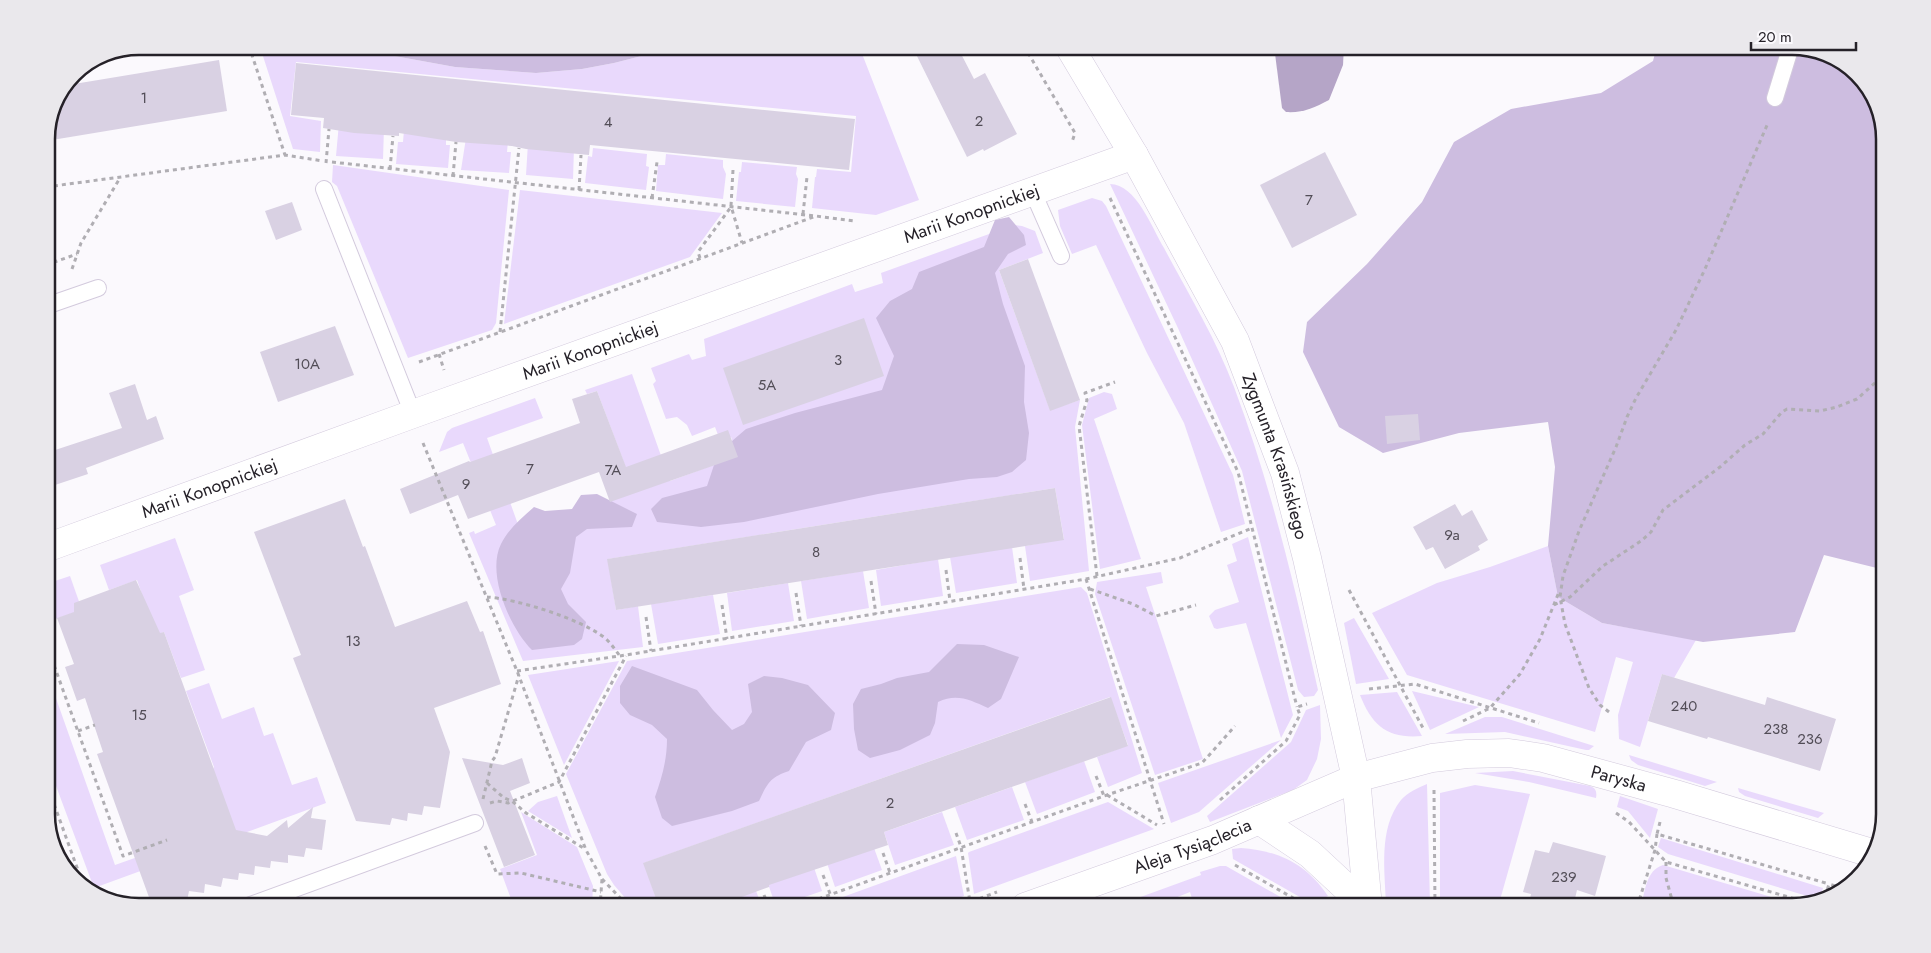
<svg xmlns="http://www.w3.org/2000/svg" width="1931" height="953" font-family="Jost,sans-serif">
<style>
.green{fill:#e9d9fc}
.forest{fill:#cdbde0}
.water{fill:#b5a5c7}
.building{fill:#d9d1e3}
.lines{fill:none;stroke-linecap:round;stroke-linejoin:round}
.service-casing{stroke:#d3cadd;stroke-width:18}
.minor-casing{stroke:#d3cadd;stroke-width:29}
.tertiary-casing{stroke:#d3cadd;stroke-width:29}
.path{stroke:#b0aeb3;stroke-width:3;stroke-dasharray:4 4;stroke-linecap:butt}
.service{stroke:#fff;stroke-width:16}
.minor{stroke:#fff;stroke-width:28}
.tertiary{stroke:#fff;stroke-width:28}
.labels{text-anchor:middle;stroke-width:5;stroke-linejoin:round;paint-order:stroke}
.number-label{font-size:15px;fill:#524d57}
.street-label{font-size:18px;fill:#252128;stroke:#fbf9fd}
.rim{fill:none;stroke:#252128;stroke-width:2.5}
</style>
<rect width="100%" height="100%" fill="#fbf9fd"/>
<!-- green -->
<g class="green">
<path d="M720,46H859L919,200L876,215L812,208L815,177H816L817,169L851,172L856,116L296,62L290,116L321,121L320,152L293,149L261,50L310,56L356,52L389,55L455,67L536,73L582,69L614,63L657,52L713,49Z"/>
<path d="M339,123L384,127L383,159L336,156Z"/>
<path d="M404,130L446,133V145H450L448,168L396,164L398,142H403Z"/>
<path d="M466,138L508,141L507,152H511L509,173L461,170Z"/>
<path d="M528,143L574,147L573,179L526,175Z"/>
<path d="M593,148L647,154L646,166L649,167L646,190L585,183L588,156L592,157Z"/>
<path d="M666,154L723,160V167L726,174L723,199L656,191L658,165H665Z"/>
<path d="M742,162L797,167L796,174L798,179L795,207L736,201L739,172H741Z"/>
<path d="M333,165L509,190L496,323L492,330L408,358L337,186L332,182Z"/>
<path d="M1110,184C1136,184 1152,228 1164,248C1188,293 1216,339 1234,387C1271,485 1295,588 1318,690L1314,696L1304,697L1298,690L1242,471L1177,326Z"/>
<path d="M520,190L722,213L690,257L504,324Z"/>
<path d="M1092,198L1102,201L1106,206L1233,475L1245,524L1221,532L1184,423L1147,353L1096,245L1072,254L1060,226L1058,210Z"/>
<path d="M1014,225L1022,226L1035,231L1043,253L999,270L1050,410L1080,400L1075,427L1089,571L1030,581L1025,546L1064,539L1055,488L608,559L616,610L638,606L643,647L523,661L469,533L474,531L475,534L496,525L463,443L439,452L447,432L452,428L535,398L543,418L487,438L520,530L635,492L597,391L587,394L585,390L632,374L670,481L738,456L731,437L720,440L715,427L692,436L687,425L677,417L666,419L653,384L656,381L651,368L689,354L692,360L706,356L704,339L852,284L855,292L883,283L881,273Z"/>
<path d="M1104,392L1112,394L1117,409L1094,419L1141,559L1100,569L1082,425L1089,398Z"/>
<path d="M1248,537L1293,715L1281,738L1246,623L1217,629L1214,628L1209,616L1215,610L1239,602L1227,565L1237,561L1232,544Z"/>
<path d="M175,538L194,590L179,596L205,670L181,678L164,632L156,635L137,580L109,590L100,565Z"/>
<path d="M1548,546L1558,597L1602,623L1696,640L1674,678L1662,674L1640,747L1619,739L1618,715L1633,662L1616,657L1595,732L1407,675L1372,613L1437,583L1490,567Z"/>
<path d="M1012,547L1017,583L956,593L950,557Z"/>
<path d="M938,559L943,596L881,606L876,570Z"/>
<path d="M863,571L869,608L807,619L801,581Z"/>
<path d="M1161,572L1163,583L1146,587L1203,759L1155,775L1095,594L1097,582Z"/>
<path d="M70,576L82,610L46,622V584Z"/>
<path d="M788,583L794,621L732,631L727,593Z"/>
<path d="M1081,587L1087,593L1142,773L1108,787L1097,757L1128,745L1110,697L644,863L659,907H633L614,885L607,874L566,774L627,661Z"/>
<path d="M713,595L720,634L658,644L651,604Z"/>
<path d="M1354,618L1389,679L1356,684L1344,623Z"/>
<path d="M619,661L564,765L528,675Z"/>
<path d="M46,670L115,865L174,844L214,767L186,691L209,683L222,719L254,707L264,736L273,733L292,785L317,777L326,803L94,888L46,759Z"/>
<path d="M1412,691L1479,707L1430,730Z"/>
<path d="M1397,692L1422,736C1388,739 1372,726 1360,695Z"/>
<path d="M1320,705L1321,739L1317,759L1307,780L1293,790L1210,822L1207,816L1291,742L1306,710Z"/>
<path d="M1485,717H1502L1594,746L1589,750H1586L1505,732L1445,734Z"/>
<path d="M1281,740L1199,812L1171,823L1158,783Z"/>
<path d="M1629,755L1717,782L1705,786L1638,765L1631,760Z"/>
<path d="M1084,761L1095,792L1037,814L1025,782Z"/>
<path d="M1513,771L1590,786C1596,788 1597,792 1596,798L1529,782L1475,773Z"/>
<path d="M1427,784L1430,904L1429,907L1386,905C1385,871 1378,829 1401,800C1408,792 1418,788 1427,784Z"/>
<path d="M1475,785L1530,794L1498,907H1440V793Z"/>
<path d="M1012,787L1024,820L967,840L955,807Z"/>
<path d="M1738,788L1824,813L1818,818L1745,796L1739,792Z"/>
<path d="M557,796L572,838L528,811L538,802Z"/>
<path d="M1620,796L1658,809L1650,838L1628,811L1617,807Z"/>
<path d="M1108,802L1154,829L974,894L968,853L969,852Z"/>
<path d="M521,812L577,847L593,886L592,907H514L500,869L537,855Z"/>
<path d="M942,812L954,845L895,865L884,832Z"/>
<path d="M870,837L882,870L835,887L824,854Z"/>
<path d="M1661,838L1823,888L1820,898L1817,899L1668,854L1658,847Z"/>
<path d="M1241,848C1280,851 1306,864 1328,896L1312,904L1233,859L1232,849Z"/>
<path d="M956,856L964,896L935,907H841L839,901L840,898Z"/>
<path d="M811,859L822,891L776,907L765,875Z"/>
<path d="M1663,865L1799,905L1792,907H1641C1645,892 1646,870 1663,865Z"/>
<path d="M1220,866H1226L1298,907H1213L1209,897L1193,902L1190,892L1175,898L1178,907H1124V903L1201,875L1200,872Z"/>
<path d="M752,880L762,907H710Z"/>
</g>
<!-- forest -->
<g class="forest">
<path d="M259,46H720L713,49L657,52L614,63L582,69L536,73L455,67L389,55L356,52L310,56L261,50Z"/>
<path d="M1657,46H1792L1833,56L1869,88L1885,134V570L1824,555L1795,632L1703,642L1602,623L1558,597L1548,546L1555,467L1548,422L1459,433L1383,453L1339,427L1303,352L1307,322L1367,264L1422,202L1454,142L1511,109L1601,93L1653,61Z"/>
<path d="M1009,217L1024,235L1026,245L1008,254L995,273L1003,304L1025,366L1024,402L1029,433L1026,460L1012,472L997,477L969,479L878,494L744,522L701,527L657,522L651,509L662,498L707,486L718,453L746,429L795,413L882,390L894,356L876,318L890,301L912,289L919,272L984,247L995,220Z"/>
<path d="M597,494L637,514L632,527L587,529L576,537L570,573L561,589L568,604L586,622L582,639L574,645L532,650C510,628 486,574 501,544C508,529 522,518 534,507L545,511L572,509L581,495Z"/>
<path d="M957,644L984,645L1019,657L1001,699L988,708C970,700 957,693 938,702L935,723L930,735L900,750L870,758L858,750L854,729L853,704L861,689L881,684L897,678L929,672Z"/>
<path d="M632,666L697,690L713,710L732,730L744,724L752,712L748,684L764,676L782,678L808,685L835,713L831,730L806,742L789,771C770,777 767,784 759,801L732,811L672,826L662,818L655,797C662,777 667,760 667,739L652,725L630,715L620,703V686Z"/>
</g>
<!-- water -->
<path class="water" d="M1274,46H1344L1343,65L1329,100C1314,108 1303,113 1286,112L1282,108Z"/>
<!-- building -->
<g class="building">
<path d="M912,46H957L974,79L985,73L1017,134L984,151L983,149L967,157Z"/>
<path d="M219,60L227,111L46,141V134L68,85Z"/>
<path d="M296,63L855,119L849,170L590,145L589,155L526,149L512,146L456,142L399,133V136L354,133L323,128L324,118L291,115Z"/>
<path d="M1325,152L1357,215L1292,248L1260,185Z"/>
<path d="M292,202L302,230L276,240L265,211Z"/>
<path d="M1028,259L1080,400L1050,411L999,270Z"/>
<path d="M864,318L884,376L743,425L723,368Z"/>
<path d="M335,326L354,375L278,402L260,352Z"/>
<path d="M135,384L147,420L156,416L164,439L86,468L88,474L46,488V453L122,428L109,393Z"/>
<path d="M597,391L626,467L728,430L738,457L610,502L599,472L468,519L458,495L410,514L400,489L469,461L470,462L580,423L572,399Z"/>
<path d="M1418,414L1420,440L1387,444L1385,416Z"/>
<path d="M1055,488L1064,540L616,610L607,559Z"/>
<path d="M345,499L363,547L365,546L395,627L467,601L480,632L483,631L501,684L434,708L450,752L440,808L424,806L422,815L408,813L407,821L392,818L390,825L356,821L293,658L301,655L254,532Z"/>
<path d="M1455,504L1462,516L1472,510L1488,540L1478,546L1480,550L1445,569L1433,547L1426,550L1413,527Z"/>
<path d="M136,580L160,633L164,632L236,830L267,836L287,820L288,828L313,807L311,818L326,820L322,850L306,848L304,857L288,855V863L271,861L270,868L255,866L254,875L239,873L238,880L223,878L221,887L205,884L204,893L189,891L187,901L172,899L171,903L150,900L97,754L103,752L85,698L77,701L65,667L74,664L57,618L74,612V603Z"/>
<path d="M1662,674L1765,705L1767,697L1836,719L1820,771L1708,737L1707,739L1648,721Z"/>
<path d="M1111,697L1128,746L884,832L888,845L769,885V887L715,907H659L643,863Z"/>
<path d="M462,758L503,765L522,758L530,783L510,791L535,855L504,867Z"/>
<path d="M1553,842L1606,856L1595,896L1577,890L1573,907H1528L1531,894L1523,892L1535,850L1549,853Z"/>
</g>
<g class="lines">
<defs>
<g id="service">
<path d="M1775,98L1791,46"/>
<path d="M324,189L413,414"/>
<path d="M1032,190L1061,256"/>
<path d="M46,306L98,288"/>
<path d="M245,907L475,823"/>
</g>
<g id="minor">
<path id="s1" d="M46,548L413,414L1134,155"/>
<path d="M1259,820L1310,854L1367,907"/>
<path id="s2" d="M1025,907L1213,840L1356,778L1432,758L1467,754L1509,753L1543,758L1675,794L1875,854"/>
</g>
<g id="tertiary">
<path id="s3" d="M1069,46L1134,155L1235,341L1285,473L1307,558L1356,778L1368,907"/>
</g>
</defs>
<!-- service casing -->
<use href="#service" class="service-casing"/>
<!-- minor casing -->
<use href="#minor" class="minor-casing"/>
<!-- tertiary casing -->
<use href="#tertiary" class="tertiary-casing"/>
<!-- path -->
<g class="path">
<path d="M249,46L285,155"/>
<path d="M1024,46L1075,133L1072,142"/>
<path d="M332,162L815,216"/>
<path d="M326,163L329,129"/>
<path d="M390,169L393,136"/>
<path d="M733,170L731,206L742,243"/>
<path d="M453,176L456,142"/>
<path d="M46,187L285,155L323,161"/>
<path d="M579,190L581,155"/>
<path d="M652,198L657,162"/>
<path d="M1110,198L1238,472L1297,707"/>
<path d="M803,214L807,177"/>
<path d="M700,258L698,252L731,207"/>
<path d="M46,265L77,254"/>
<path d="M72,269L81,243L120,178"/>
<path d="M500,332L519,148"/>
<path d="M439,354L444,370"/>
<path d="M419,362L816,216L854,221"/>
<path d="M423,443L517,671L586,850L602,879L600,907"/>
<path d="M1020,558L1024,589"/>
<path d="M946,570L950,601"/>
<path d="M1097,576L1079,426L1087,400L1085,393L1115,382"/>
<path d="M1086,579L1164,824"/>
<path d="M871,581L876,614"/>
<path d="M1090,589L1133,604L1156,616L1196,605"/>
<path d="M1349,590L1423,728"/>
<path d="M796,593L801,626"/>
<path d="M487,597C517,599 581,619 605,638C611,643 615,650 620,656"/>
<path d="M722,605L727,639"/>
<path d="M1554,605L1570,597L1603,566L1641,541L1651,532L1663,510L1720,467L1745,445L1763,434L1782,412L1787,409L1820,411L1837,407L1857,399L1885,374"/>
<path d="M646,617L651,651"/>
<path d="M46,643L123,856L167,840"/>
<path d="M517,671L626,655L1086,579L1180,558L1252,528"/>
<path d="M1369,689L1415,684L1539,723"/>
<path d="M1609,712L1600,705L1589,688L1565,624L1560,597L1563,576L1579,531L1616,447L1627,417L1636,398L1676,330L1705,269L1768,123"/>
<path d="M1463,721L1490,708L1520,674L1540,639L1559,592"/>
<path d="M78,731L95,725"/>
<path d="M1096,776L1104,796"/>
<path d="M46,782L83,884"/>
<path d="M487,783L504,798L512,801L526,813L585,849"/>
<path d="M1434,790L1435,907"/>
<path d="M1107,795L1157,825"/>
<path d="M483,799L492,761L495,757L519,675"/>
<path d="M1220,800L1286,741L1300,715L1297,707L1307,704"/>
<path d="M490,803L497,801L508,803L559,782L626,656"/>
<path d="M1025,804L1032,822"/>
<path d="M1616,813L1629,822L1666,862L1806,902"/>
<path d="M1660,822L1657,834L1829,884"/>
<path d="M956,833L961,847L970,902"/>
<path d="M485,846L497,874L521,873L601,892"/>
<path d="M883,853L890,873"/>
<path d="M1666,862V878L1674,907"/>
<path d="M1235,865L1309,907"/>
<path d="M823,875L835,907"/>
<path d="M602,879L629,907"/>
<path d="M764,895L769,907"/>
<path d="M1825,897L1829,884L1845,889"/>
<path d="M796,907L1104,796L1202,763L1235,726"/>
<path d="M957,907L997,892"/>
<path d="M1637,907L1655,850L1657,834"/>
</g>
<!-- service -->
<use href="#service" class="service"/>
<!-- minor -->
<use href="#minor" class="minor"/>
<!-- tertiary -->
<use href="#tertiary" class="tertiary"/>
</g>
<g class="labels">
<!-- number labels -->
<g class="number-label">
<text x="144" y="103">1</text>
<text x="979" y="126">2</text>
<text x="608" y="127">4</text>
<text x="1309" y="205">7</text>
<text x="838" y="365">3</text>
<text x="307" y="369">10A</text>
<text x="767" y="390">5A</text>
<text x="530" y="474">7</text>
<text x="613" y="475">7A</text>
<text x="466" y="489">9</text>
<text x="1452" y="540">9a</text>
<text x="816" y="557">8</text>
<text x="353" y="646">13</text>
<text x="1684" y="711">240</text>
<text x="139" y="720">15</text>
<text x="1776" y="734">238</text>
<text x="1810" y="744">236</text>
<text x="890" y="808">2</text>
<text x="1564" y="882">239</text>
</g>
<!-- street labels -->
<g class="street-label">
<text dy="6" stroke="none"><textPath href="#s1" startOffset="984">Marii Konopnickiej</textPath></text>
<text dy="6" stroke="none"><textPath href="#s1" startOffset="579">Marii Konopnickiej</textPath></text>
<text dy="6" stroke="none"><textPath href="#s3" startOffset="461">Zygmunta Krasińskiego</textPath></text>
<text dy="6" stroke="none"><textPath href="#s1" startOffset="174">Marii Konopnickiej</textPath></text>
<text dy="6" stroke="none"><textPath href="#s2" startOffset="624">Paryska</textPath></text>
<text dy="6" stroke="none"><textPath href="#s2" startOffset="178">Aleja Tysiąclecia</textPath></text>
</g>
</g>
<!-- crop -->
<path d="M0 0H1931V953H0ZM139 55H1792A84 84 0 0 1 1876 139V814A84 84 0 0 1 1792 898H139A84 84 0 0 1 55 814V139A84 84 0 0 1 139 55Z" fill="#eae8ec" fill-rule="evenodd"/>
<path class="rim" d="M139 55H1792A84 84 0 0 1 1876 139V814A84 84 0 0 1 1792 898H139A84 84 0 0 1 55 814V139A84 84 0 0 1 139 55Z"/>
<!-- scale -->
<path d="M1751 42v8h105v-8" fill="none" stroke="#252128" stroke-width="2.5"/>
<text x="1758" y="42" font-size="15" fill="#252128" stroke="#fbf9fd" stroke-width="4" paint-order="stroke">20 m</text>
</svg>
